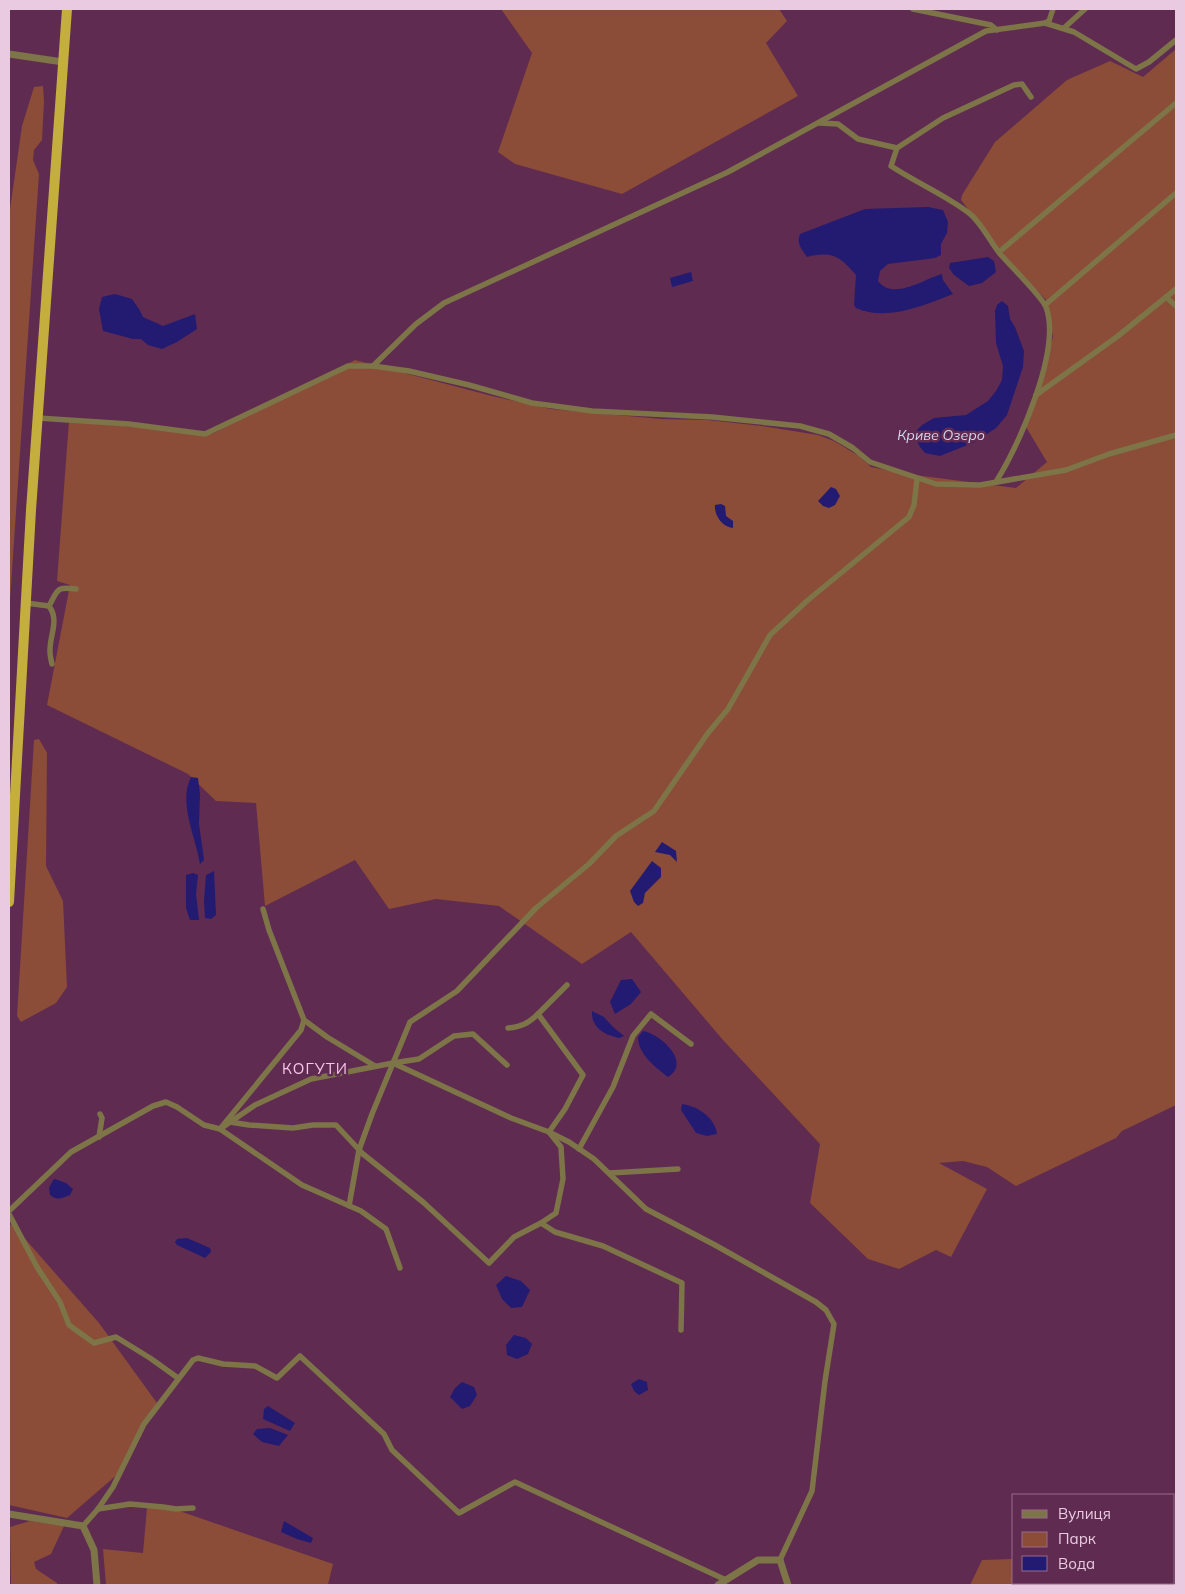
<svg xmlns="http://www.w3.org/2000/svg" width="1185" height="1594" font-family="Mulish,sans-serif">
<style>
.green{fill:#8b4c38}
.water{fill:#231b71}
.lines{fill:none;stroke-linecap:round;stroke-linejoin:round}
.minor{stroke:#7d7448;stroke-width:5.5}
.tertiary{stroke:#7d7448;stroke-width:7}
.trunk{stroke:#c4ae3e;stroke-width:10}
.labels{text-anchor:middle;stroke-width:5;stroke-linejoin:round;paint-order:stroke}
.water-label{font-size:14px;font-style:italic;fill:#d3d7ef;stroke:#5f2b51}
.quarter-label{font-size:15px;letter-spacing:1px;fill:#f8c5e8;stroke:#5f2b51}
</style>
<rect width="100%" height="100%" fill="#5f2b51"/>
<!-- green -->
<g class="green">
<path d="M501,9H779L787,21L766,43L798,96L622,194L515,164L498,152L532,53Z"/>
<path d="M1176,49V1105L1122,1131L1116,1138L1016,1186L987,1167L963,1161L939,1163L987,1189L951,1257L936,1250L899,1269L868,1259L810,1203L820,1144L723,1040L631,932L582,964L499,906L436,899L389,909L355,860L265,906L256,803L216,801L188,774L47,705L70,585L57,581L69,421L212,434L355,360L492,396L551,409L661,419L708,420L762,426L818,435L834,441L859,456L871,467L907,474L1016,488L1047,462L1026,427L1053,337L1047,301L1012,265L961,200L962,195L995,142L1067,80L1110,61L1143,77Z"/>
<path d="M43,86L44,101L42,140L34,150L33,160L39,174L9,615V216L22,126L34,87Z"/>
<path d="M39,739L47,753L46,866L63,901L67,987L56,1003L21,1022L17,1016L34,740Z"/>
<path d="M12,1224L99,1323L157,1403L119,1473L67,1518L9,1505V1226Z"/>
<path d="M165,1506L333,1564L328,1585H106L103,1549L143,1553L147,1508Z"/>
<path d="M30,1521L64,1526L51,1554L34,1562L36,1569L57,1583V1585H11L10,1527Z"/>
<path d="M1014,1559V1583H1101L1105,1585H970L982,1560Z"/>
</g>
<!-- water -->
<g class="water">
<path d="M928,207L943,210L948,222L947,233L941,244V255L935,258L888,264L880,271L878,281C893,301 924,279 942,274L943,280L953,294C924,305 887,322 856,308L854,305L856,275C839,256 833,251 807,257C802,249 796,244 800,234L865,209Z"/>
<path d="M988,257L994,261L996,272L982,283L969,286L954,275L949,268L950,263Z"/>
<path d="M691,272L693,281L672,287L670,278Z"/>
<path d="M115,294L132,299L139,309L143,317L163,326L195,314L197,329L177,342L162,349L148,345L141,339H133L103,331L99,309L102,297Z"/>
<path d="M1002,301L1008,306L1010,319L1015,327L1024,351L1023,367L1007,415L996,428L975,442L940,456L925,453L920,447L915,437L916,431L922,425L934,418L966,415L988,401L996,391L1002,380L1003,366L996,343L995,311L997,305Z"/>
<path d="M831,487L836,489L840,496L835,505L829,508L823,506L818,501Z"/>
<path d="M721,504L725,506L726,516L733,521V528C723,527 714,516 715,505Z"/>
<path d="M191,777L198,778L200,794L199,824L204,860L200,864C196,837 178,803 191,777Z"/>
<path d="M662,842L676,851L677,862L670,855L655,852Z"/>
<path d="M652,861L661,868V877L645,893L643,903L638,906L634,902L630,891Z"/>
<path d="M214,871L216,915L211,919L205,918L204,901L206,875Z"/>
<path d="M193,873L198,875L196,894L199,920H190L186,908V875Z"/>
<path d="M632,979L641,992L631,1004L615,1014L610,1002L621,980Z"/>
<path d="M592,1011L604,1017L613,1027L624,1036L619,1038C605,1035 591,1028 592,1011Z"/>
<path d="M643,1031C661,1034 692,1063 668,1077C655,1067 638,1054 638,1037Z"/>
<path d="M682,1104C698,1106 715,1118 717,1134L707,1136L696,1133L681,1110Z"/>
<path d="M55,1179L66,1183L73,1189L70,1195C62,1198 57,1201 50,1195L49,1188L53,1180Z"/>
<path d="M187,1238L210,1248L211,1252L205,1258L177,1245L175,1242L177,1239Z"/>
<path d="M506,1276L521,1281L530,1290L522,1307L511,1308L502,1299L496,1285Z"/>
<path d="M514,1335L526,1338L532,1344L528,1354L517,1359L507,1355L506,1345Z"/>
<path d="M639,1379L647,1382L648,1390L639,1395L634,1391L631,1384Z"/>
<path d="M462,1382L474,1387L477,1395L470,1406L462,1409L450,1397L455,1388Z"/>
<path d="M268,1406L295,1423L290,1431L263,1419L264,1409Z"/>
<path d="M270,1428L288,1435L279,1446L262,1442L253,1434L257,1429Z"/>
<path d="M284,1521L313,1538L311,1543L297,1539L281,1532Z"/>
</g>
<g class="lines">
<!-- minor -->
<g class="minor">
<path d="M913,9L991,25L997,30"/>
<path d="M1045,23L1049,21L1053,9"/>
<path d="M1064,28L1085,9"/>
<path d="M820,123L838,124L858,139L897,148L891,166C917,183 945,195 969,213C982,223 990,242 1001,255C1010,265 1042,297 1046,307C1062,350 1019,444 996,482"/>
<path d="M897,148L943,118L1014,85L1022,84L1031,97"/>
<path d="M999,252L1176,103"/>
<path d="M1166,297L1176,306"/>
<path d="M1045,305L1176,193"/>
<path d="M373,366L416,324L444,303L728,172L986,31L1045,23L1074,32L1136,69L1149,62L1176,40"/>
<path d="M1036,395L1118,336L1176,289"/>
<path d="M38,418L129,424L205,434L348,366H373L409,371L469,385L532,403L592,411L712,417L800,426L829,434L853,448L870,462L936,484L980,485L1066,470L1109,454L1176,435"/>
<path d="M26,603L49,606C58,590 56,586 76,589"/>
<path d="M49,606C60,621 49,636 50,652C50,656 51,660 52,664"/>
<path d="M263,909L269,930L304,1020L301,1030L220,1129L302,1185L361,1211L386,1229L400,1268"/>
<path d="M304,1020L327,1037L375,1066"/>
<path d="M508,1028C521,1027 529,1023 538,1014"/>
<path d="M393,1063L419,1059L454,1036L473,1034L507,1065"/>
<path d="M230,1122L249,1125L293,1128L313,1125H336L363,1154L423,1202L489,1263L514,1237L541,1223L555,1232L603,1246L682,1283L681,1330"/>
<path d="M99,1137L102,1118L100,1114"/>
<path d="M579,1149L613,1087L633,1036L651,1014L691,1044"/>
<path d="M610,1173L678,1169"/>
<path d="M349,1206L359,1150L372,1114L410,1022L457,991L536,908L589,864L616,836L654,811L708,733L728,709L770,635L808,600L909,517L914,505L917,479"/>
<path d="M9,1211L71,1152L153,1106L166,1102L177,1107L204,1125L220,1129L255,1105L311,1079L393,1063L511,1118L549,1132L569,1142L594,1159L646,1209L715,1245L816,1302L826,1310L834,1324L825,1381L812,1491L780,1560"/>
<path d="M9,1214L37,1267L60,1302L69,1325L94,1343L116,1337L150,1358L178,1378"/>
<path d="M541,1223L556,1213L563,1179L561,1147L549,1132L565,1109L583,1075L538,1014L567,985"/>
<path d="M98,1509L130,1504L163,1507L176,1509L193,1508"/>
<path d="M83,1526L98,1509L113,1487L144,1424L193,1360L198,1358L223,1364L255,1366L277,1378L300,1356L384,1434L392,1450L459,1513L515,1482L726,1580"/>
</g>
<!-- tertiary -->
<g class="tertiary">
<path d="M9,54L63,62"/>
<path d="M9,1514L83,1526L94,1550L97,1585"/>
<path d="M718,1585L758,1560H780L788,1585"/>
</g>
<!-- trunk -->
<path class="trunk" d="M9,902L31,510L67,9"/>
</g>
<g class="labels">
<!-- water labels -->
<g class="water-label">
<text x="941" y="440">Криве Озеро</text>
</g>
<!-- quarter labels -->
<g class="quarter-label">
<text x="315" y="1074">КОГУТИ</text>
</g>
</g>
<!-- border -->
<rect width="1185" height="1594" fill="none" stroke="#eacae0" stroke-width="20"/>
<!-- legend -->
<rect x="1012" y="1494" width="162" height="90" fill="#5f2b51" stroke="#976b8a"/>
<rect x="1022" y="1510" width="25" height="8" fill="#7d7448" stroke="#976b8a"/>
<text x="1058" y="1519" font-size="15" fill="#eacae0">Вулиця</text>
<rect x="1022" y="1532" width="25" height="15" fill="#8b4c38" stroke="#976b8a"/>
<text x="1058" y="1544" font-size="15" fill="#eacae0">Парк</text>
<rect x="1022" y="1556" width="25" height="15" fill="#231b71" stroke="#976b8a"/>
<text x="1058" y="1569" font-size="15" fill="#eacae0">Вода</text>
</svg>
